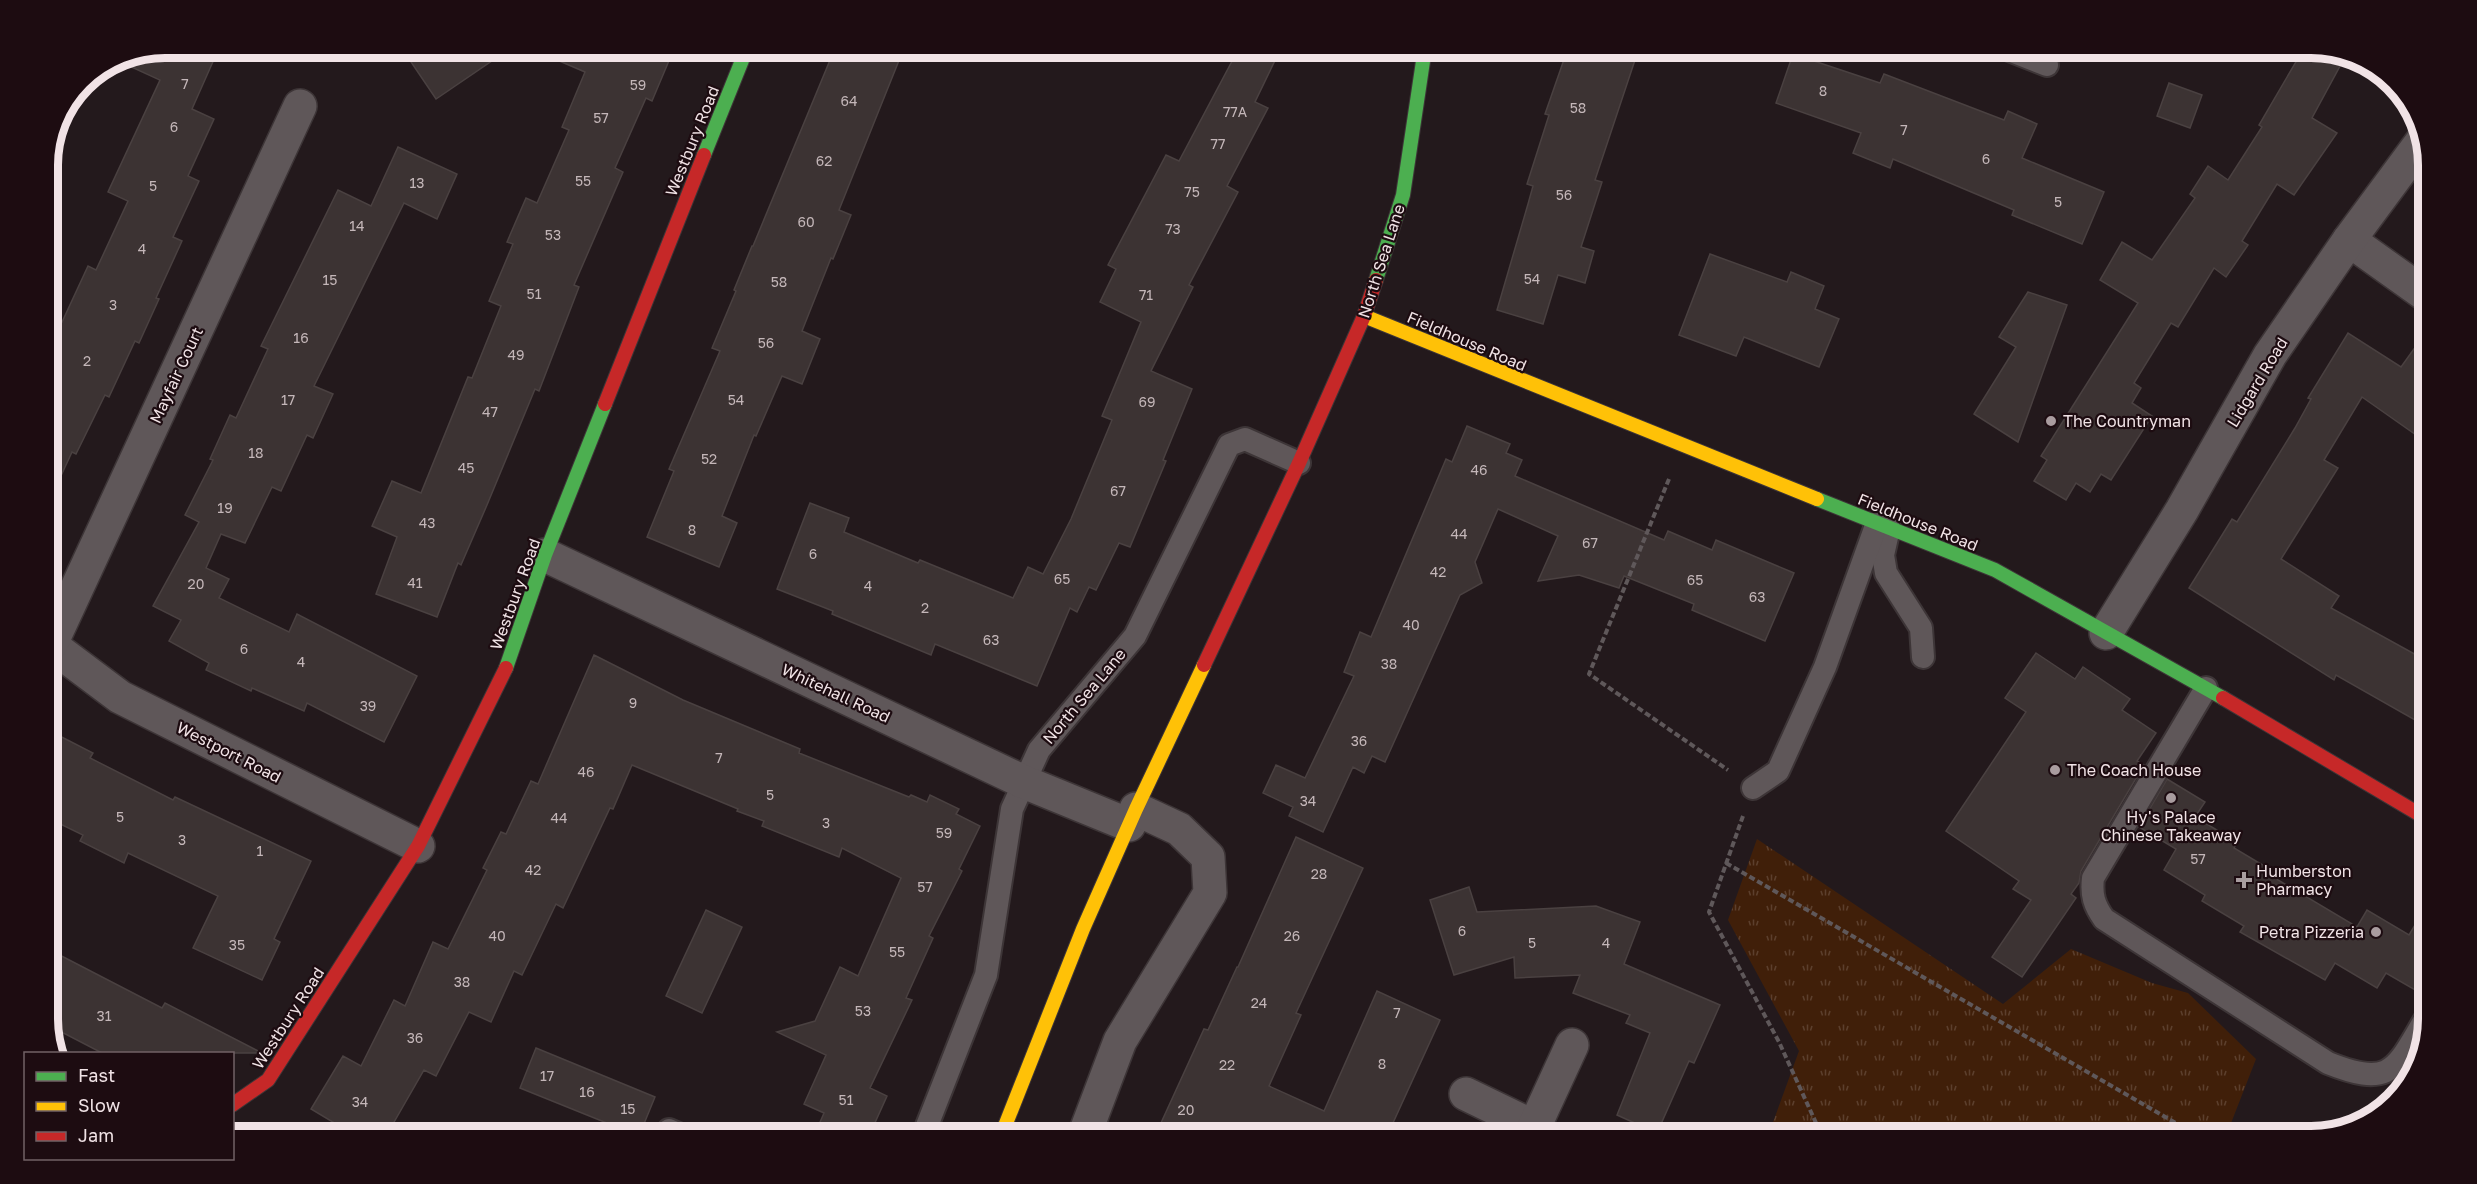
<svg xmlns="http://www.w3.org/2000/svg" width="2477" height="1184" font-family="'Golos Text',sans-serif">
<style>
.grass{fill:url(#grass-tufts)}
.building{fill:#3c3333;stroke:#4a4141;stroke-width:1.5}
.lines{fill:none;stroke-linecap:round;stroke-linejoin:round}
.lane-casing{stroke:#3d3537;stroke-width:26}
.street-casing{stroke:#3d3537;stroke-width:36}
.fast-casing{stroke:#3d3537;stroke-width:16}
.slow-casing{stroke:#3d3537;stroke-width:16}
.jam-casing{stroke:#3d3537;stroke-width:16}
.path{stroke:#5f585a;stroke-width:4;stroke-dasharray:6 3;stroke-linecap:butt}
.lane{stroke:#5f5759;stroke-width:22}
.street{stroke:#5f5759;stroke-width:33}
.fast{stroke:#4caf50;stroke-width:14}
.slow{stroke:#ffc107;stroke-width:14}
.jam{stroke:#c62828;stroke-width:14}
.poi-dot{fill:#a99c9f;stroke:#1d0c11;stroke-width:2}
.labels{text-anchor:middle;stroke-width:4.5;stroke-linejoin:round;paint-order:stroke}
.number-label{font-size:14px;fill:#c4b7b9}
.street-label{font-size:16px;fill:#f1e3e6;stroke:#1d0c11}
.poi-label{font-size:16px;fill:#f1e3e6;stroke:#1d0c11;text-anchor:start}
.rim{fill:none;stroke:#f1e3e6;stroke-width:8}
</style>
<defs>
<pattern id="grass-tufts" width="24" height="20" patternUnits="userSpaceOnUse" patternTransform="scale(1.5)"><rect width="24" height="20" fill="#401f09"/><path d="M3 7l-1-3M5 7V3M7 7l1-3M15 17l-1-3M17 17v-4M19 17l1-3" fill="none" stroke="#5c3f2d"/></pattern>
</defs>
<rect width="100%" height="100%" fill="#23191c"/>
<!-- grass -->
<path class="grass" d="M1757,839L2003,1004L2071,949L2152,983L2188,993L2256,1059L2226,1136H1768L1799,1051L1728,920Z"/>
<!-- building -->
<g class="building">
<path d="M165,48H219L192,109L214,119L188,176L199,181L173,237L182,241L156,298L159,299L139,343L135,341L109,397L105,395L76,454L72,452L48,504V342L58,321L62,322L88,266L96,270L128,201L108,192L160,80L116,60L121,57Z"/>
<path d="M432,48H511L436,99L411,62Z"/>
<path d="M529,48H652L671,56L652,101L646,98L615,168L623,172L574,285L579,287L539,391L535,389L487,505L461,565L458,563L437,617L376,594L397,537L372,526L392,481L421,493L468,377L472,378L501,306L489,301L513,244L507,242L526,198L537,203L569,130L562,127L585,72Z"/>
<path d="M835,48H904L839,210L851,215L833,259L831,258L802,331L820,339L802,384L782,376L756,436L754,435L722,516L737,523L719,567L647,537L674,471L669,469L720,351L712,348L736,291L734,290L752,246H753Z"/>
<path d="M1239,48H1281L1255,102L1268,108L1227,186L1238,192L1189,285L1193,287L1151,371L1192,389L1163,460L1166,461L1130,547L1119,543L1096,590L1089,587L1077,612L1070,608L1037,686L935,644L931,655L832,614L833,611L777,589L810,503L849,518L844,532L918,563L920,560L1013,598L1028,567L1043,574L1071,519L1112,420L1102,416L1141,322L1100,302L1116,269L1108,265L1166,155L1179,161Z"/>
<path d="M1568,48H1639L1595,180L1602,182L1581,247L1594,251L1585,283L1558,275L1543,324L1497,310L1528,204L1533,186L1527,184L1549,115L1545,114Z"/>
<path d="M2304,48L2346,55L2312,118L2337,133L2294,195L2277,184L2242,241L2248,245L2226,277L2214,268L2178,327L2171,323L2134,383L2141,388L2132,403L2152,416L2111,480L2101,474L2090,492L2076,483L2066,500L2034,481L2047,460L2041,456L2138,303L2100,280L2122,242L2152,260L2195,198L2190,194L2208,166L2228,180L2262,127L2259,125Z"/>
<path d="M1793,54L1880,83L1884,74L2004,120L2008,111L2037,124L2022,158L2104,192L2082,244L2012,215L2014,210L1893,159L1890,168L1853,153L1861,133L1776,103Z"/>
<path d="M2169,83L2202,95L2190,128L2157,116Z"/>
<path d="M398,147L457,174L437,219L404,203L314,386L333,394L313,438L307,435L281,491L272,487L245,543L221,534L206,568L229,579L219,598L289,632L297,614L417,676L384,742L307,703L304,711L252,688L251,691L206,670L209,663L169,641L181,620L153,606L199,522L185,515L213,460L210,459L230,415L236,418L268,349L261,346L338,190L371,206Z"/>
<path d="M1710,254L1787,282L1791,272L1824,286L1815,309L1839,319L1819,367L1744,337L1736,356L1679,335Z"/>
<path d="M2028,292L2067,305L2018,442L1974,414L2016,347L1999,337Z"/>
<path d="M2429,328V444L2362,397L2324,460L2338,468L2281,559L2339,596L2331,608L2429,662V695L2415,720L2336,675L2334,680L2189,588L2232,519L2237,522L2295,428L2311,399L2308,398L2348,333L2401,367Z"/>
<path d="M1467,426L1510,444L1506,453L1522,460L1515,476L1664,540L1668,531L1712,550L1716,540L1794,573L1765,641L1692,610L1694,604L1624,576L1619,588L1579,575L1538,581L1558,536L1498,509L1475,562L1482,583L1460,595L1385,762L1372,756L1364,773L1353,767L1323,832L1289,816L1293,807L1263,793L1276,765L1305,778L1354,676L1344,672L1360,632L1371,637L1446,459L1452,462Z"/>
<path d="M2036,653L2075,679L2083,667L2130,699L2122,710L2156,733L2137,761L2144,765L2081,871L2079,883L2071,894L2076,898L2022,977L1992,957L2031,900L2013,889L2019,881L1946,831L2026,712L2005,698Z"/>
<path d="M594,655L683,700L800,749L799,753L909,797L911,795L927,802L930,795L959,809L956,814L980,826L959,869L962,871L929,936L933,938L906,998L912,1000L870,1088L887,1096L869,1136H814L824,1113L804,1104L826,1055L777,1032L815,1021L840,967L858,976L901,878L842,848L839,857L762,826L764,821L737,811L738,809L632,765L613,809L610,808L563,908L556,904L522,975L514,971L491,1022L469,1012L436,1076L424,1070L386,1136H356L311,1109L343,1056L361,1066L394,1000L405,1006L433,942L448,949L487,870L483,868L501,832L506,834L531,781L538,784Z"/>
<path d="M48,730L93,753L90,758L173,800L175,797L311,861L274,939L280,942L262,980L193,948L218,896L128,853L124,863L80,841L83,835L48,818Z"/>
<path d="M2167,779L2205,802L2195,817L2237,842L2234,848L2276,873L2273,877L2357,927L2367,910L2409,935L2429,902V998L2386,973L2377,988L2335,963L2325,980L2240,932L2244,926L2202,901L2205,895L2164,870L2176,849L2139,827Z"/>
<path d="M1296,837L1363,868L1296,1013L1301,1015L1269,1086L1324,1111L1377,991L1440,1020L1387,1136H1155L1204,1029L1208,1030L1237,967H1238Z"/>
<path d="M1469,887L1477,912L1596,906L1640,922L1624,964L1720,1005L1694,1063L1689,1061L1657,1133L1617,1115L1650,1033L1626,1023L1630,1015L1573,993L1580,975L1515,978L1514,957L1454,975L1430,900Z"/>
<path d="M706,910L742,927L702,1013L666,996Z"/>
<path d="M48,949L162,1008L165,1003L262,1053H102L48,1025Z"/>
<path d="M536,1048L655,1097L639,1136L520,1088Z"/>
</g>
<g class="lines">
<defs>
<g id="lane">
<path d="M2004,48L2047,65"/>
<path d="M1889,528L1883,555L1886,573L1921,628L1923,657"/>
<path d="M2206,688L2093,878C2091,895 2094,905 2104,919L2328,1063C2395,1090 2396,1066 2429,1013"/>
<path d="M1753,788L1778,771L1825,667L1877,523"/>
<path d="M666,1136L669,1130L683,1136"/>
<path d="M923,1136L986,975L1012,809L1039,750L1135,636L1229,445L1245,439L1299,463"/>
</g>
<g id="street">
<path d="M2349,240L2429,297"/>
<path d="M545,555L1024,782L1129,825"/>
<path d="M2106,633L2182,510L2270,355L2349,240L2423,140"/>
<path d="M48,643L120,697L418,846"/>
<path d="M51,644L300,106"/>
<path d="M1466,1094L1534,1127"/>
<path d="M1084,1136L1120,1041L1210,893L1208,857L1179,829L1136,809"/>
<path d="M1530,1136L1572,1045"/>
</g>
<g id="fast">
<path d="M704,155L747,48"/>
<path d="M1376,280L1403,195L1425,48"/>
<path d="M1817,499L1995,570L2223,698"/>
<path d="M506,668L545,555L605,404"/>
</g>
<g id="slow">
<path d="M1364,316L1817,499"/>
<path d="M1001,1136L1083,929L1136,809L1204,665"/>
</g>
<g id="jam">
<path d="M605,404L704,155"/>
<path d="M1204,665L1299,463L1364,316L1376,280"/>
<path d="M2223,698L2429,820"/>
<path d="M232,1105L268,1080L418,846L506,668"/>
</g>
</defs>
<!-- lane casing -->
<use href="#lane" class="lane-casing"/>
<!-- street casing -->
<use href="#street" class="street-casing"/>
<!-- fast casing -->
<use href="#fast" class="fast-casing"/>
<!-- slow casing -->
<use href="#slow" class="slow-casing"/>
<!-- jam casing -->
<use href="#jam" class="jam-casing"/>
<!-- path -->
<g class="path">
<path d="M1669,479L1589,674L1728,770"/>
<path d="M1743,816L1709,912L1779,1042L1822,1136"/>
<path d="M1726,863L2198,1136"/>
</g>
<!-- lane -->
<use href="#lane" class="lane"/>
<!-- street -->
<use href="#street" class="street"/>
<!-- fast -->
<use href="#fast" class="fast"/>
<!-- slow -->
<use href="#slow" class="slow"/>
<!-- jam -->
<use href="#jam" class="jam"/>
</g>
<!-- markers -->
<g class="poi-dot">
<circle cx="2051" cy="421" r="6"/>
<circle cx="2055" cy="770" r="6"/>
<circle cx="2171" cy="798" r="6"/>
<path d="M2241 871h6v6h6v6h-6v6h-6v-6h-6v-6h6z"/>
<circle cx="2376" cy="932" r="6"/>
</g>
<g class="labels">
<!-- number labels -->
<g class="number-label">
<text x="185" y="89">7</text>
<text x="638" y="90">59</text>
<text x="1823" y="96">8</text>
<text x="849" y="106">64</text>
<text x="1578" y="113">58</text>
<text x="1235" y="117">77A</text>
<text x="601" y="123">57</text>
<text x="174" y="132">6</text>
<text x="1904" y="135">7</text>
<text x="1218" y="149">77</text>
<text x="1986" y="164">6</text>
<text x="824" y="166">62</text>
<text x="583" y="186">55</text>
<text x="417" y="188">13</text>
<text x="153" y="191">5</text>
<text x="1192" y="197">75</text>
<text x="1564" y="200">56</text>
<text x="2058" y="207">5</text>
<text x="806" y="227">60</text>
<text x="357" y="231">14</text>
<text x="1173" y="234">73</text>
<text x="553" y="240">53</text>
<text x="142" y="254">4</text>
<text x="1532" y="284">54</text>
<text x="330" y="285">15</text>
<text x="779" y="287">58</text>
<text x="534" y="299">51</text>
<text x="1146" y="300">71</text>
<text x="113" y="310">3</text>
<text x="301" y="343">16</text>
<text x="766" y="348">56</text>
<text x="516" y="360">49</text>
<text x="87" y="366">2</text>
<text x="288" y="405">17</text>
<text x="736" y="405">54</text>
<text x="1147" y="407">69</text>
<text x="490" y="417">47</text>
<text x="256" y="458">18</text>
<text x="709" y="464">52</text>
<text x="466" y="473">45</text>
<text x="1479" y="475">46</text>
<text x="1118" y="496">67</text>
<text x="225" y="513">19</text>
<text x="427" y="528">43</text>
<text x="692" y="535">8</text>
<text x="1459" y="539">44</text>
<text x="1590" y="548">67</text>
<text x="813" y="559">6</text>
<text x="1438" y="577">42</text>
<text x="1062" y="584">65</text>
<text x="1695" y="585">65</text>
<text x="415" y="588">41</text>
<text x="196" y="589">20</text>
<text x="868" y="591">4</text>
<text x="1757" y="602">63</text>
<text x="925" y="613">2</text>
<text x="1411" y="630">40</text>
<text x="991" y="645">63</text>
<text x="244" y="654">6</text>
<text x="301" y="667">4</text>
<text x="1389" y="669">38</text>
<text x="633" y="708">9</text>
<text x="368" y="711">39</text>
<text x="1359" y="746">36</text>
<text x="719" y="763">7</text>
<text x="586" y="777">46</text>
<text x="770" y="800">5</text>
<text x="1308" y="806">34</text>
<text x="120" y="822">5</text>
<text x="559" y="823">44</text>
<text x="826" y="828">3</text>
<text x="944" y="838">59</text>
<text x="182" y="845">3</text>
<text x="260" y="856">1</text>
<text x="2198" y="864">57</text>
<text x="533" y="875">42</text>
<text x="1319" y="879">28</text>
<text x="925" y="892">57</text>
<text x="1462" y="936">6</text>
<text x="497" y="941">40</text>
<text x="1292" y="941">26</text>
<text x="1532" y="948">5</text>
<text x="1606" y="948">4</text>
<text x="237" y="950">35</text>
<text x="897" y="957">55</text>
<text x="462" y="987">38</text>
<text x="1259" y="1008">24</text>
<text x="863" y="1016">53</text>
<text x="1397" y="1018">7</text>
<text x="104" y="1021">31</text>
<text x="415" y="1043">36</text>
<text x="1382" y="1069">8</text>
<text x="1227" y="1070">22</text>
<text x="547" y="1081">17</text>
<text x="587" y="1097">16</text>
<text x="846" y="1105">51</text>
<text x="360" y="1107">34</text>
<text x="628" y="1114">15</text>
<text x="1186" y="1115">20</text>
</g>
<!-- street labels -->
<g class="street-label">
<text transform="translate(692 141) rotate(-68)" y="6">Westbury Road</text>
<text transform="translate(1381 261) rotate(-72)" y="6">North Sea Lane</text>
<text transform="translate(1467 341) rotate(23)" y="6">Fieldhouse Road</text>
<text transform="translate(176 375) rotate(-65)" y="6">Mayfair Court</text>
<text transform="translate(2257 382) rotate(-59)" y="6">Lidgard Road</text>
<text transform="translate(1918 522) rotate(22)" y="6">Fieldhouse Road</text>
<text transform="translate(515 594) rotate(-70)" y="6">Westbury Road</text>
<text transform="translate(836 693) rotate(25)" y="6">Whitehall Road</text>
<text transform="translate(1084 696) rotate(-50)" y="6">North Sea Lane</text>
<text transform="translate(229 752) rotate(27)" y="6">Westport Road</text>
<text transform="translate(288 1018) rotate(-57)" y="6">Westbury Road</text>
</g>
<!-- poi labels -->
<g class="poi-label">
<text x="2063" y="427">The Countryman</text>
<text x="2067" y="776">The Coach House</text>
<text x="2171" y="823" text-anchor="middle">Hy's Palace<tspan x="2171" dy="18">Chinese Takeaway</tspan></text>
<text x="2256" y="877">Humberston<tspan x="2256" dy="18">Pharmacy</tspan></text>
<text x="2364" y="938" text-anchor="end">Petra Pizzeria</text>
</g>
</g>
<!-- crop -->
<path d="M0 0H2477V1184H0ZM165 58H2311A107 107 0 0 1 2418 165V1019A107 107 0 0 1 2311 1126H165A107 107 0 0 1 58 1019V165A107 107 0 0 1 165 58Z" fill="#1d0c11" fill-rule="evenodd"/>
<path class="rim" d="M165 58H2311A107 107 0 0 1 2418 165V1019A107 107 0 0 1 2311 1126H165A107 107 0 0 1 58 1019V165A107 107 0 0 1 165 58Z"/>
<!-- legend -->
<rect x="24" y="1052" width="210" height="108" fill="#1d0c11" stroke="#726266" stroke-width="1.5"/>
<rect x="36" y="1072" width="30" height="9" fill="#4caf50" stroke="#726266" stroke-width="1.5"/>
<text x="78" y="1082" font-size="18" fill="#f1e3e6">Fast</text>
<rect x="36" y="1102" width="30" height="9" fill="#ffc107" stroke="#726266" stroke-width="1.5"/>
<text x="78" y="1112" font-size="18" fill="#f1e3e6">Slow</text>
<rect x="36" y="1132" width="30" height="9" fill="#c62828" stroke="#726266" stroke-width="1.5"/>
<text x="78" y="1142" font-size="18" fill="#f1e3e6">Jam</text>
</svg>
